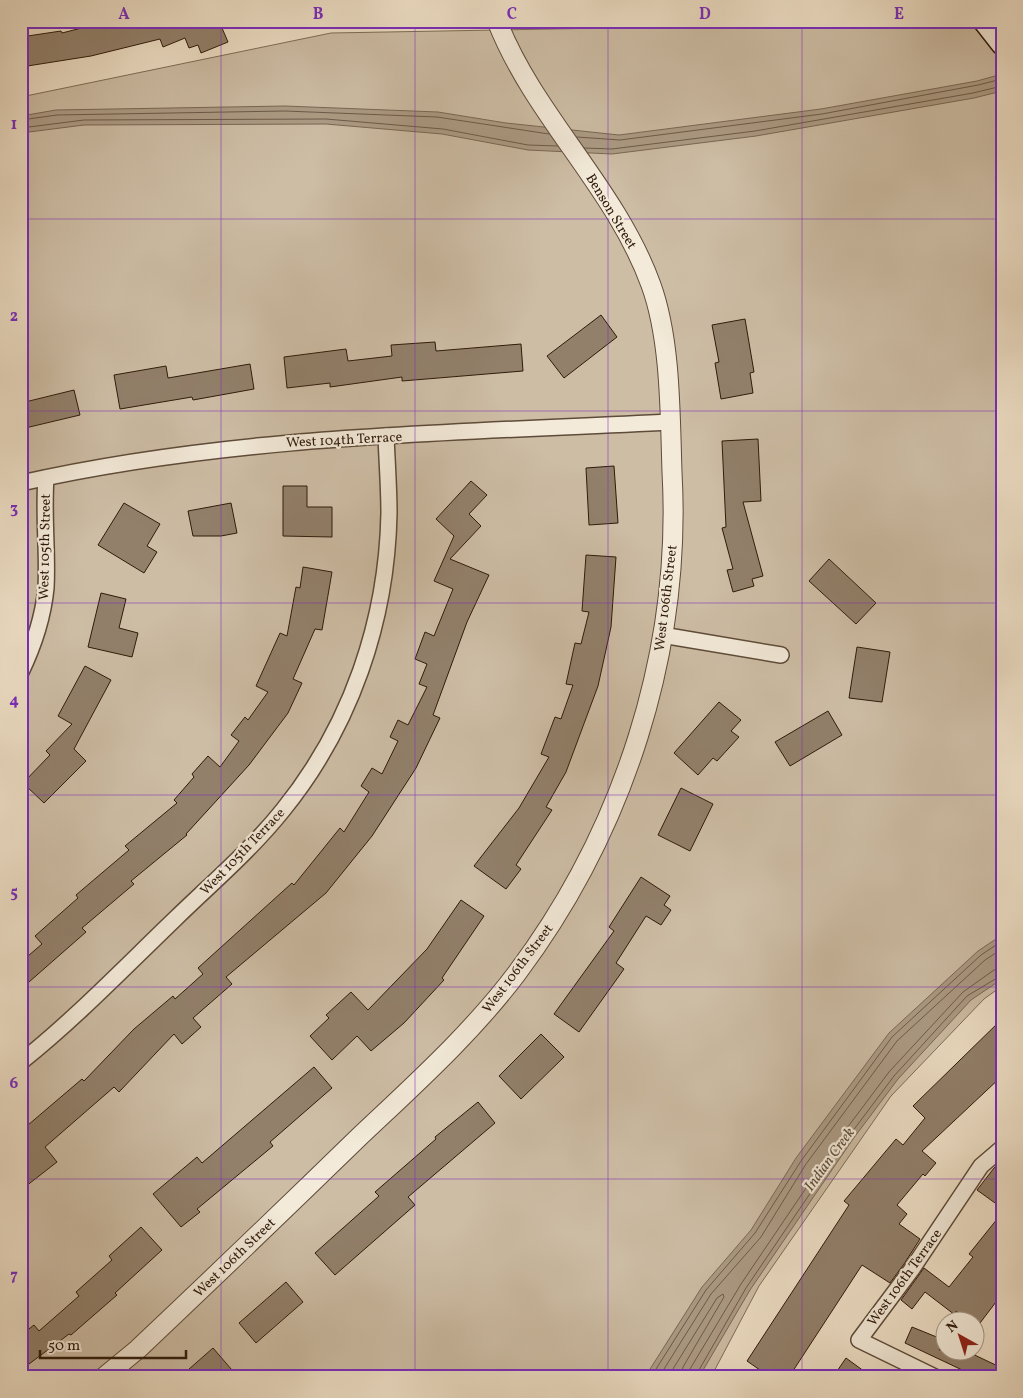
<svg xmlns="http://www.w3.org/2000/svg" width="1023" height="1398" font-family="Vollkorn,serif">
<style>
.green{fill:#cdbda5;stroke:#7e6c58}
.water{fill:#ac9b85;stroke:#7a6754}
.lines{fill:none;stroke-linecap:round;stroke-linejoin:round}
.shore{stroke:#6e5a48;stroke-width:1}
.building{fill:#92806b;stroke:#2f1a0a}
.minor-casing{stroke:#5e4b39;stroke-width:18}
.tertiary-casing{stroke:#5e4b39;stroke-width:21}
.secondary-casing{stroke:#2f1a0a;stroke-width:24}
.minor{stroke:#f3ead9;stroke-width:15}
.tertiary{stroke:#f3ead9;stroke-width:19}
.secondary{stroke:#f3ead9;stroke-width:21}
.grid{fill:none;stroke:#7b2cbf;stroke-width:1;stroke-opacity:0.55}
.labels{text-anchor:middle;stroke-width:4.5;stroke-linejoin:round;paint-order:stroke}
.street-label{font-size:14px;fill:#2f1a0a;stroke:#f3ead9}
.water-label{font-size:15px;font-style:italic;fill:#614e3b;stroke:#f3ead9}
.neatline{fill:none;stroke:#7b2cbf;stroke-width:2}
.grid-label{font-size:16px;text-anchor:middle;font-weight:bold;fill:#7b2cbf}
</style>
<rect width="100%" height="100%" fill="#eddec5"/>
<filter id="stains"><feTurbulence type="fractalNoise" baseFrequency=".004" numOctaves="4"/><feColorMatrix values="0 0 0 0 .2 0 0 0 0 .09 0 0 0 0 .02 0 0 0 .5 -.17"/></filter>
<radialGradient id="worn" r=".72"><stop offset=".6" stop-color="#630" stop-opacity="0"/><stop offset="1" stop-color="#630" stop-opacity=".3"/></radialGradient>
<!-- green -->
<path class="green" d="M627,21H1002V986L984,999L891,1096L759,1286L711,1377H21V97L331,33L608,28Z"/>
<!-- water -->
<g class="water">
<path d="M1002,74V91L974,98L756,136L612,154L528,150L442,134L326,124L84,125L21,133V116L56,110L285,106L438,112L506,123L619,135L821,109L977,81Z"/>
<path d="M1002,935V979L971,1000L898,1079L853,1139L750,1290L699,1377H645L702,1287L751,1230L796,1158L889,1033L978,951Z"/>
</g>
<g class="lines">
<!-- shore -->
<g class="shore">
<path d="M21,120L57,115L285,111L437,117L549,134"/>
<path d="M21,128L84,120L326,119L443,129L528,145L558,146"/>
<path d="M577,137L620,140L822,114L978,85L1002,79"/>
<path d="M584,148L612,149L755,131L973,93L1002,86"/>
<path d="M651,1377L706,1290L755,1233L801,1161L892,1037L981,955L1002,941"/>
<path d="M659,1377L711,1294L761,1237L806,1164L897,1041L985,960L1002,949"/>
<path d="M668,1377L717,1298L723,1294L724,1297L683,1367L681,1377"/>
<path d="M689,1377L690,1369L741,1284L844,1132L889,1072L963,992L994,970L1002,968"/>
<path d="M695,1377L746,1288L849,1136L894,1076L967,996L1002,975"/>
</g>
</g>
<!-- building -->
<g class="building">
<path d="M109,21H219L228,42L201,53L198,45L189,48L185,38L163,47L160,39L91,56L21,67V37L61,31L62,33Z"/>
<path d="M601,315L617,337L564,378L547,356Z"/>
<path d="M745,319L754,372L750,373L753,393L721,399L715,363L719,362L712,325Z"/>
<path d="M435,342L436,351L521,344L523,371L402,381V377L330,387V383L287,388L284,357L346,349L348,361L392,356L391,345Z"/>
<path d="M250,364L254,389L193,400L192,397L120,409L114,375L166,366L168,378Z"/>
<path d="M74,390L80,415L21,429V403Z"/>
<path d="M758,439L761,501L743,502L763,576L752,579L754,586L733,592L727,570L733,569L722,528L726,527L722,441Z"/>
<path d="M614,466L618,523L589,525L586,468Z"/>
<path d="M471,481L487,495L469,514L481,526L450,559L489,575L467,622L433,715L440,718L416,768L372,836L326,893L226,977L232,984L193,1018L201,1027L182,1044L174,1034L119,1092L114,1087L45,1147L57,1162L21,1190V1131L82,1079L84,1081L134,1029L173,996L175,999L203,974L198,968L292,883L294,885L340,828L344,832L369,792L361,786L372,768L382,774L398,741L390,737L398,720L408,725L427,687L419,684L427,664L415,659L425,632L434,636L453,589L434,581L454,536L436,519Z"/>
<path d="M283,486H307V507H332V537L283,536Z"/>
<path d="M124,503L160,524L147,546L157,552L144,573L98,545Z"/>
<path d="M231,503L237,533L221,536H193L188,511Z"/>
<path d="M586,555L616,557L611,627L598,686L566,772L546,807L552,810L516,865L521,869L506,889L474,866L519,808L549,757L541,754L555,717L561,719L573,685L566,684L575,643L581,644L589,612L582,611Z"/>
<path d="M829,559L876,603L856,624L809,581Z"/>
<path d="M303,567L332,572L322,630L315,629L293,679L302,683L288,713L249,765L186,834L187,835L131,881L134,884L82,928L86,932L21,989V962L42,944L35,936L78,898L76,895L129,850L125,846L177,803L174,800L194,777L192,774L208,756L220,767L239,741L231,735L245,717L248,720L268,692L256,686L280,633L287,636L296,587L300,588Z"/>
<path d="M101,593L126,599L119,628L138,633L132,657L88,647Z"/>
<path d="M857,647L890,652L882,702L849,698Z"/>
<path d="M85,666L111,680L74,749L86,761L44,803L23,783L50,755L46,751L72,724L58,716Z"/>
<path d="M719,702L741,720L731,731L739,737L717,761L713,758L698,775L674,753Z"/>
<path d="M828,711L842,735L790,766L775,742Z"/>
<path d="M681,788L713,804L690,851L658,835Z"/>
<path d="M641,877L670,896L664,905L671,910L661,925L646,916L616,963L624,969L579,1032L554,1014L614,931L609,927Z"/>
<path d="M461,900L484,916L442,978L444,980L404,1023L371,1051L357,1036L332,1060L310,1036L329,1018L326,1015L351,992L368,1010L427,949Z"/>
<path d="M1002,1019V1076L922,1151L936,1163L925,1176L923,1174L897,1205L907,1214L899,1224L920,1239L904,1264L890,1283L862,1265L789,1377H770L747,1361L849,1205L844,1201L896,1139L903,1145L925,1118L913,1106Z"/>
<path d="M541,1034L564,1057L521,1099L499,1076Z"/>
<path d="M314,1067L332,1088L270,1142L273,1146L197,1209L200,1212L181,1227L153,1194L197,1157L202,1163Z"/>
<path d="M478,1102L495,1123L408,1197L415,1205L335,1275L315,1253L379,1196L375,1192L436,1139L435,1137Z"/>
<path d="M1002,1161V1208L977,1190L994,1168Z"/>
<path d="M1002,1213V1294L977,1327L976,1320H969L956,1311L955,1315L925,1292L912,1309L901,1300L924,1268L949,1287L973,1257L969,1254Z"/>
<path d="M141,1227L162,1250L115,1293L117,1295L71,1335L69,1334L21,1370V1335L34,1325L39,1331L79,1296L76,1292L112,1260L109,1256Z"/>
<path d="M286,1282L303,1302L256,1343L239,1323Z"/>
<path d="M912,1327L944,1340L939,1350H964L1002,1368V1377H977L905,1343Z"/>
<path d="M213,1348L238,1377H180Z"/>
<path d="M846,1358L872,1377H833Z"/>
</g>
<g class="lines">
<defs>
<g id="minor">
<path d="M21,483C234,435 453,433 670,422"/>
<path d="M662,635L781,655"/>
<path d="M21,672C34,645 43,618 46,588C48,551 43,515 46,478"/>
<path d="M21,1062C76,1018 125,967 175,919C212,883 251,850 283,810C351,726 387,621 389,513C389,488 387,462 386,436"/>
<path d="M935,1377L859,1340L912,1269L981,1166L1002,1148"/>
</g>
<path id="tertiary" d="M104,1377L138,1349C212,1279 286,1208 359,1137C414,1085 472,1033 517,973C624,830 682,651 672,472C670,414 671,340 651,285C616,188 534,116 497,21"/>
<path id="secondary" d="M984,21L1002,44"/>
</defs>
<!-- minor casing -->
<use href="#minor" class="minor-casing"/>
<!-- tertiary casing -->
<use href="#tertiary" class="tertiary-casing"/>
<!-- secondary casing -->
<use href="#secondary" class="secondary-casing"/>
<!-- minor -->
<use href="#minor" class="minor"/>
<!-- tertiary -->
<use href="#tertiary" class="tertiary"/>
<!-- secondary -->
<use href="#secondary" class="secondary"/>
</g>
<!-- grid -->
<path class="grid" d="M221,21V1377M415,21V1377M608,21V1377M802,21V1377M21,219H1002M21,411H1002M21,603H1002M21,795H1002M21,987H1002M21,1179H1002"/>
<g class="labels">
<!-- street labels -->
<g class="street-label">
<text transform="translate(612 211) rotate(59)" y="5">Benson Street</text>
<text transform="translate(344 439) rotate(-3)" y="5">West 104th Terrace</text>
<text transform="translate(44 547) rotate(-89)" y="5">West 105th Street</text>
<text transform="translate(665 598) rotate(-83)" y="5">West 106th Street</text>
<text transform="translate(242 851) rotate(-46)" y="5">West 105th Terrace</text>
<text transform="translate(517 968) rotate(-53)" y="5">West 106th Street</text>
<text transform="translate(234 1257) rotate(-44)" y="5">West 106th Street</text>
<text transform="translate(904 1277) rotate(-54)" y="5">West 106th Terrace</text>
</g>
<!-- water labels -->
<g class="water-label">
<text transform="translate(829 1159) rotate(-54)" y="5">Indian Creek</text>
</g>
</g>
<!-- margin -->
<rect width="1023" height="1398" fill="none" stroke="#eddec5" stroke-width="55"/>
<!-- north arrow -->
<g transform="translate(960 1336) rotate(321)"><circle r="24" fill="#f3ead9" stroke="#a59786"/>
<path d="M0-4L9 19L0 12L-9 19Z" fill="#8f2418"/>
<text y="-8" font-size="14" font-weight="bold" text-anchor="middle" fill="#2f1a0a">N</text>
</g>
<!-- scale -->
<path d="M40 1350v8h146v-8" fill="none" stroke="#2f1a0a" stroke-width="2.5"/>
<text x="48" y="1350" font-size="15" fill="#2f1a0a" stroke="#f3ead9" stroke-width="4" paint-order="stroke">50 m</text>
<rect x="28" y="28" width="968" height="1342" class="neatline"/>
<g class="grid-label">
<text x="124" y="19">A</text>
<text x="318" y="19">B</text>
<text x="512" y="19">C</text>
<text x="705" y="19">D</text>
<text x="899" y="19">E</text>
<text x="14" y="129">1</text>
<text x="14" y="321">2</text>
<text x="14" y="513">3</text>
<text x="14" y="705">4</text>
<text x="14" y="897">5</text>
<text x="14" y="1088">6</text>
<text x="14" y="1280">7</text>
</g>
<rect width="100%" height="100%" filter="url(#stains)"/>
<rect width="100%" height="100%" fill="url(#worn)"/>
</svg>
